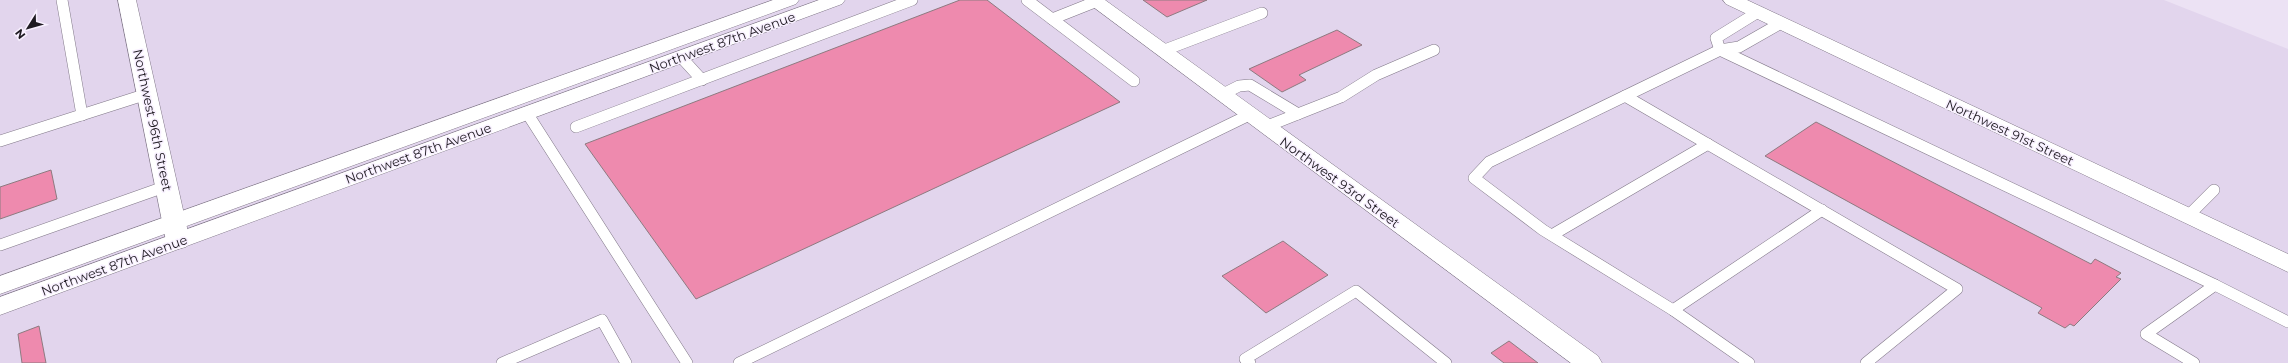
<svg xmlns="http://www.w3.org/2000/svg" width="2288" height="363" font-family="Montserrat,sans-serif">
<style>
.built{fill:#e2d5ed}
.building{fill:#ee8aae;stroke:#8d7a80}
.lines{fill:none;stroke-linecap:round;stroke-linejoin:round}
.lane-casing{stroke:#817888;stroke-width:12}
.street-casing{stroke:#817888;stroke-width:1}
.secondary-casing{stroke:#817888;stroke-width:1}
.lane{stroke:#fff;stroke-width:11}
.street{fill:#fff;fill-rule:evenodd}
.secondary{fill:#fff;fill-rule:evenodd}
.labels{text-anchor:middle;stroke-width:3;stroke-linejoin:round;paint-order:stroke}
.street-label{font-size:13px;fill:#1f1b22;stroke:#f8f0ff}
</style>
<rect width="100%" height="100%" fill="#ece2f4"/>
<!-- built -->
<path class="built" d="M0,0H2164L2288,49V363H0Z"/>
<!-- building -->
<g class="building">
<path d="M960,0H987L1120,102L696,299L585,144Z"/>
<path d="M1143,0H1207L1167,17Z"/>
<path d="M1337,30L1362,45L1299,75L1306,80L1282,92L1249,69Z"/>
<path d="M1816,122L2091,264L2095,259L2121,273L2116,277L2121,279L2074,326L2070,324L2065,328L2038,313L2042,308L1765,156Z"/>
<path d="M51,170L57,199L0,219V187Z"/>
<path d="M1283,241L1328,275L1266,313L1222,276Z"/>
<path d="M39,326L46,363H22L18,334Z"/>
<path d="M1509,341L1538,363H1504L1491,353Z"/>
</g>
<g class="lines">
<defs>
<g id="lane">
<path d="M62,0L82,115"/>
<path d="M1027,0L1134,81"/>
<path d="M1758,12L1716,38L1720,50L2215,285L2146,334L2194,363"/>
<path d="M1052,19L1095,2"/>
<path d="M1162,51L1262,13"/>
<path d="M681,57L702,80"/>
<path d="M1221,95L1239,86L1250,85L1298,114"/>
<path d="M1625,96L1957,289L1866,363"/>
<path d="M527,113L687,363"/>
<path d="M576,127L912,0"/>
<path d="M1265,127L1341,97L1376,75L1434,50"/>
<path d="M0,141L147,94"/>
<path d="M2188,216L2214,190"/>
<path d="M1552,235L1708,144"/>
<path d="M0,245L167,186"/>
<path d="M2215,285L2288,322"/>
<path d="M1673,310L1822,210"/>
<path d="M502,363L602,320L626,363"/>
<path d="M739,363L1249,115"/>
<path d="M1250,363L1245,359L1356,291L1446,363"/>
<path d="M1749,363L1673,310L1543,230L1474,178L1489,162L1720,50L1739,47L1781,23"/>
</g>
<g id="street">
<path d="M118,0H136L190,241L186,247L178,249L170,247L166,241Z"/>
<path d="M1723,0H1747L2288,254V272L1726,4Z"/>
</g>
<g id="secondary">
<path d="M773,0H799L796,4L0,294V276Z"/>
<path d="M819,0H845L842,4L0,315V297Z"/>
<path d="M1084,0H1105L1598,356L1602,363H1571Z"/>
</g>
</defs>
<!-- lane casing -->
<use href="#lane" class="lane-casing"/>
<!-- street casing -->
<use href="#street" class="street-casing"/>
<!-- secondary casing -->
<use href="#secondary" class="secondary-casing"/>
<!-- lane -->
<use href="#lane" class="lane"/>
<!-- street -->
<use href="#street" class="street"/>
<!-- secondary -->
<use href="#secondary" class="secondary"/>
</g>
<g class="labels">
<!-- street labels -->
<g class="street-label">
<text transform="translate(722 42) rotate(-20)" y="5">Northwest 87th Avenue</text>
<text transform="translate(153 120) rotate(78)" y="5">Northwest 96th Street</text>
<text transform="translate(2010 132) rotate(25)" y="5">Northwest 91st Street</text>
<text transform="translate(418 153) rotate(-20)" y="5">Northwest 87th Avenue</text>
<text transform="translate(1340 182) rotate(36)" y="5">Northwest 93rd Street</text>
<text transform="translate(114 265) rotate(-20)" y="5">Northwest 87th Avenue</text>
</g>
</g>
<!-- north arrow -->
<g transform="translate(28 28) rotate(233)" stroke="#f8f0ff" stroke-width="3" paint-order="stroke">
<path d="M0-3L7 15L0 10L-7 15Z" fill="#1f1b22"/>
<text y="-6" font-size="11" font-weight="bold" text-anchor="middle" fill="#1f1b22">N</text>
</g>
</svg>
